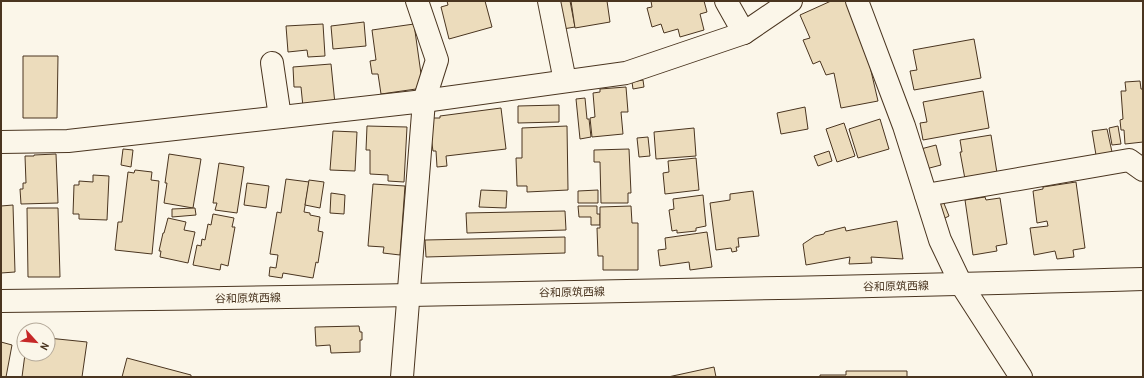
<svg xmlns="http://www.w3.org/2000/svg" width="1144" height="378" font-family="'Archivo Narrow','Noto Sans JP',sans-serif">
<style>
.building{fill:#ecdcbc;stroke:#4a3520}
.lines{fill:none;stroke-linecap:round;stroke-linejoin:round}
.minor-casing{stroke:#4a3520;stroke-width:24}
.major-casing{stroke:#4a3520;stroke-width:24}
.minor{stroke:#fbf6e9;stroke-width:22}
.major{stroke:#fbf6e9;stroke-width:22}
.labels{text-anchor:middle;stroke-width:3;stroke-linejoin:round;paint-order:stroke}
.street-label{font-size:11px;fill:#4a3520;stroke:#fbf6e9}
</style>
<rect width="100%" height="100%" fill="#fbf6e9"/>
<!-- building -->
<g class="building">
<path d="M447,1H485L492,27L449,39L441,7L448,5Z"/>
<path d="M558,1H570L575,27L563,29Z"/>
<path d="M571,1H607L610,22L575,28Z"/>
<path d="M651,1H704L707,12L700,14L704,30L680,37L678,29L664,33L661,24L652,27L647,8L652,7Z"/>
<path d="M831,1H851L868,58L878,101L841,108L834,73L826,75L820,61L813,64L803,40L810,38L800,15Z"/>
<path d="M364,22L366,46L333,49L331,26Z"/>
<path d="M323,24L325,56L308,57L307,50L288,52L286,26Z"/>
<path d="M414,24L423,88L381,94L378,74H372L370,61L376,60L372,30Z"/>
<path d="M974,39L981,78L914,90L910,71L917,70L913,50Z"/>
<path d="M23,56H58L57,118H23Z"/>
<path d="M331,64L335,104L303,107L301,87H294L293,67Z"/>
<path d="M643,80L644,87L633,89L632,82Z"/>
<path d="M1140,81L1141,89H1143V142L1125,144L1124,130H1121L1120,120L1123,119L1121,91H1126L1125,82Z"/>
<path d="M626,87L628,112H621L623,134L592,137L590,118L595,117L593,93L600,92V89Z"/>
<path d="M983,91L989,128L923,140L920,123L927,122L923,102Z"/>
<path d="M585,98L587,119H589L591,137L580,139L576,99Z"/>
<path d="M559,105V122L518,123V106Z"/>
<path d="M805,107L808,129L781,134L777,113Z"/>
<path d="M501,108L506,149L446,156L447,166L437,167L436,151H433L430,131L433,118H440V116Z"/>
<path d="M880,119L889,149L858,158L849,129Z"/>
<path d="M844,123L855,156L837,162L826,129Z"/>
<path d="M367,126L407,127L404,182L388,181V175L370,174V150H366Z"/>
<path d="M567,126L568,190L527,192V186H517L516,158H522V128Z"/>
<path d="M1118,126L1121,144L1112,145L1109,128Z"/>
<path d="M694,128L696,156L656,159L654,132Z"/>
<path d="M1107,129L1112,152L1096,155L1092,131Z"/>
<path d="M333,131L357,132L355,171L330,170Z"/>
<path d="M991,135L997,173L965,179L960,152H962L960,140Z"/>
<path d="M648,137L650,156L639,157L637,138Z"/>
<path d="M936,145L941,165L922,170L917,150Z"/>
<path d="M123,149L133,150L131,167L121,165Z"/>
<path d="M629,149L631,193H628V203H601L600,162H594V150Z"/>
<path d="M829,151L832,161L818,166L814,156Z"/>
<path d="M56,154L58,203L21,204L20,189H23V183H26L25,156H34V155Z"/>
<path d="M169,154L201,159L193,208L164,203L167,183H165Z"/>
<path d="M696,158L699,190L665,194L663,173L669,172L668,161Z"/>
<path d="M219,163L244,167L237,213L215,210L217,203H213Z"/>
<path d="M135,170L152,172L151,180L159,181L152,254L115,250L118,222H122L128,172L134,173Z"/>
<path d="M93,175L109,176L107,220L79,219V214H73L74,185H79V181L93,182Z"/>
<path d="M286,179L309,182L304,212L310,213V215L320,217L318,231L323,232L318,263L316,262L313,278L283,273L282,278L269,276L270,267L276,268L278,255L270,254L277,212L281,213Z"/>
<path d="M309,180L324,182L320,208L305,205Z"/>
<path d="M1076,182L1085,248L1073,250L1074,257L1057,259L1055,251L1034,255L1030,228L1048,226L1047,221L1037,223L1033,191L1043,189V187Z"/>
<path d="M247,183L269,186L266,208L244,205Z"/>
<path d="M373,184L405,186L400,255L383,253L384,247L368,246Z"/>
<path d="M481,190L507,191L506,208L479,207Z"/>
<path d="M598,190V203H578V191Z"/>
<path d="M753,191L759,236L738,238L739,247H736L737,251L732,252L731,248L716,250L710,203L730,200V194Z"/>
<path d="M331,193L345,195L344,214L330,213Z"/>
<path d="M703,195L706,226L696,228V231L677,233V230L672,231L669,210L674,209L673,199Z"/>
<path d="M985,197L986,200L1000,198L1007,244L996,246L997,251L973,255L965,200Z"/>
<path d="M943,201L949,216L941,220L934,205Z"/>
<path d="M13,205L15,272L1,273V206Z"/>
<path d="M578,206H597V214H600V225H591V217H579Z"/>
<path d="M631,206L632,223H638V270H603V256H598L597,228H600V207Z"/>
<path d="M27,208H58L60,277H28Z"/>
<path d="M195,208L196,215L172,217V209Z"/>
<path d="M565,211L566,230L467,233L466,213Z"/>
<path d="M213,214L234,218L232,227H235L228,266L221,264L220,270L193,265L197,245L201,246L202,239L205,240L208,224L211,225Z"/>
<path d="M168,218L186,222L184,230L195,232L188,263L160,257L161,251H159L163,233H164Z"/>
<path d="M897,221L903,259L871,257L872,263L849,264L850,257L806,265L803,244L815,236L824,234L825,232L845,227L846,231Z"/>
<path d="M707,232L712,267L690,270L689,262L660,266L658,250L666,249L665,238Z"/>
<path d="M565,237V253L426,257L425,240Z"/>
<path d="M359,326L360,332H362V340H360V352L331,353L330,345L316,346L315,327Z"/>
<path d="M48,338L87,342L82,377H22L25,354H48Z"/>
<path d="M1,342L12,345L6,377H1Z"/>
<path d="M127,358L191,375V377H122Z"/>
<path d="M714,367L716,377H668Z"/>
<path d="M846,371H907V377H820V375H846Z"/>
</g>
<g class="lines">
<defs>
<g id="minor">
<path d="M549,1L565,81"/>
<path d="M726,1L744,33"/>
<path d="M857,1L904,126L940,240L961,284L1021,377"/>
<path d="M272,63L280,117"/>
<path d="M1,142L68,141L424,101L626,73L744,33L791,1"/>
<path d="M926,195L1129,160L1143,170"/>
<path d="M402,377L424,101L437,60L417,1"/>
</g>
<path id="major" d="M1,301C382,296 762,290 1143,279"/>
</defs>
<!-- minor casing -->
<use href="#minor" class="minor-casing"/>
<!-- major casing -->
<use href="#major" class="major-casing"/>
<!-- minor -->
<use href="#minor" class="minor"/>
<!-- major -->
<use href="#major" class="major"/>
</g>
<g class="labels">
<!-- street labels -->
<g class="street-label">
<text transform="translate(896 286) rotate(-1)" y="4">谷和原筑西線</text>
<text transform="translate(572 292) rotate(-1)" y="4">谷和原筑西線</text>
<text transform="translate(248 298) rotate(-1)" y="4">谷和原筑西線</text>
</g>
</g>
<!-- border -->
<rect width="1144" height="378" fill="none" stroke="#4a3520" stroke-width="4"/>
<!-- north arrow -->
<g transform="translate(36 342) rotate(117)"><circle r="19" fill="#fbf6e9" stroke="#b4a999"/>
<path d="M0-3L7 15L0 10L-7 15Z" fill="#c62828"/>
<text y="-6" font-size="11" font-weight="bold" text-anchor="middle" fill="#4a3520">N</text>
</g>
</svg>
